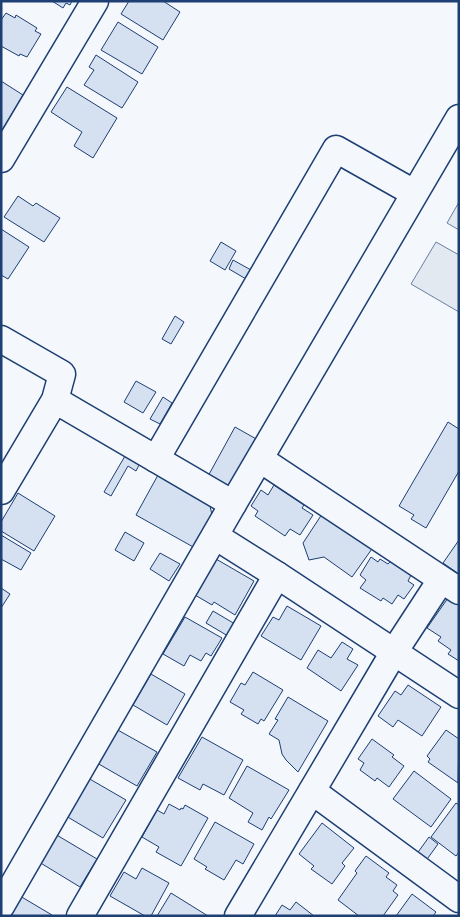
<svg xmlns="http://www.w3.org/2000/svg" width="460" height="917" font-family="Montserrat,sans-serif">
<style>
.green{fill:#e3e9f0;stroke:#687fa3}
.building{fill:#d5e0f0;stroke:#1d3f73}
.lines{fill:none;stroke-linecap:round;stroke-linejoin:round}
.street-casing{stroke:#1d3f73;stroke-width:29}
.street{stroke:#f4f7fb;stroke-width:26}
</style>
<rect width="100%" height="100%" fill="#f4f7fb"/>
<!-- green -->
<g class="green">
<path d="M459,202V230L447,223Z"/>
<path d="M436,242L459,255V312L411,284Z"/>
</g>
<!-- building -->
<g class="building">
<path d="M52,1H72L70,5L66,3L63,8Z"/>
<path d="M129,1H163L180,12L163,40L121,14Z"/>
<path d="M6,13L15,18L16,15L37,28L35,31L41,34L27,57L20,54L19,56L1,46V20Z"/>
<path d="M118,22L158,47L142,74L101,50Z"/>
<path d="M96,55L138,82L122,108L84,85L94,70L89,67Z"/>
<path d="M1,81L23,95L1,132Z"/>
<path d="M67,87L117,118L93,158L74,146L82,132L51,112Z"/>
<path d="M18,196L33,206L36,203L60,218L44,242L4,217Z"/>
<path d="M1,229L29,247L8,279L1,275Z"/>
<path d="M221,242L236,251L225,270L210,261Z"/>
<path d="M233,260L251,270L246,279L229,269Z"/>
<path d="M175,316L184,322L171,344L162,339Z"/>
<path d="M136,381L156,392L143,413L124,402Z"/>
<path d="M163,397L172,403L160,424L150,419Z"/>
<path d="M448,422L459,429V471L426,528L411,519L414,515L399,506Z"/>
<path d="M235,427L258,440L233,484L221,487L207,478Z"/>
<path d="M125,456L139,465L136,471L128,466L111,496L104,492Z"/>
<path d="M158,475L210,506L213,519L195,548L136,515Z"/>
<path d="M274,485L304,505L302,508L313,515L300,535L290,529L285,536L255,516L258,511L251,506L261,490L268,495Z"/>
<path d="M18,493L55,516L34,551L1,531V522Z"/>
<path d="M324,511L374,546L352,577L324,557L309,560L303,543Z"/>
<path d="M125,532L144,543L134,561L115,550Z"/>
<path d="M1,535L31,553L21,570L1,559Z"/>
<path d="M459,540V574L443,563Z"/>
<path d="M160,553L180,564L169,581L150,569Z"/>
<path d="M371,557L378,562L380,559L388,564L391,561L411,575L408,581L414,585L404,599L398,595L392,604L383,598L381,601L360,588L366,580L360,575Z"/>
<path d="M216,559L254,581L235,615L214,602L212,605L195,595Z"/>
<path d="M1,588L10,594L1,608Z"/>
<path d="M448,598L459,605V661L448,654L451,650L438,641L441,637L427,628Z"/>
<path d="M287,606L321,626L301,660L261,636L273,617L279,620Z"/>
<path d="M213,611L235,624L228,636L206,623Z"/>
<path d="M185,617L222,638L211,656L206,653L201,661L190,655L184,666L163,654Z"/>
<path d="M342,642L353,649L347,659L358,665L341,691L307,668L318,650L331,658Z"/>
<path d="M253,672L283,690L264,721L261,719L258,724L241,714L244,710L230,702L241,683L245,685Z"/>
<path d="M151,674L185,694L167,725L133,705Z"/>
<path d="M408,685L441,707L422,736L398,720L393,727L378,716L395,691L401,695Z"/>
<path d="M288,697L328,721L298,772L286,760L282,754L279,740L269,734L278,720L275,719Z"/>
<path d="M116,729L157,752L137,786L97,763Z"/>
<path d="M446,730L459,739L458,783L428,762L430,759L427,756Z"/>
<path d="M202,737L243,760L224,795L203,784L200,790L178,778Z"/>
<path d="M372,739L394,755L392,757L404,766L389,787L377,778L375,781L360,770L364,763L358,759Z"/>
<path d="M247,766L289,790L271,819L269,817L262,830L248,822L253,813L229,798Z"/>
<path d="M414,771L451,799L431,827L393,799Z"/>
<path d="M88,778L126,800L103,838L66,816Z"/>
<path d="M456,803L459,805V852L456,856L431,837Z"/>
<path d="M169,804L180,810L181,808L183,809L185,805L208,818L181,866L156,852L159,847L142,837L157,810L164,814Z"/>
<path d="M215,822L254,844L243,864L236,860L224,880L205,869L207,867L194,859Z"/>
<path d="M322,823L354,848L342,863L345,866L332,884L311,869L314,866L299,854Z"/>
<path d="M55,834L97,859L80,887L39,862Z"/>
<path d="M429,837L438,844L425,862L416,855Z"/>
<path d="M366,856L389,873L386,877L397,885L393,891L398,895L383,916H359L338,900L357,873L355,871Z"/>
<path d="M142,868L169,883L151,916H145L110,896L124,872L136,879Z"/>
<path d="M171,893L208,916H157Z"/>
<path d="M412,894L436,912L433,916H396Z"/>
<path d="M20,896L52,915V916H8Z"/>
<path d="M296,902L314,916H275L282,905L290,910Z"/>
</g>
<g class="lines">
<defs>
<g id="street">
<path d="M1,159L95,1"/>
<path d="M1,339L62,374L55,400L1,491"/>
<path d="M55,400L233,504"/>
<path d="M156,459L336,149L414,193"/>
<path d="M260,459L459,591"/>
<path d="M215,536L277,575L459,695"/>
<path d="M312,791L459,899"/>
<path d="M1,906L233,504L459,118"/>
<path d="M80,916L277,575"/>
<path d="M238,916L394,652L441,580"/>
</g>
</defs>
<!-- street casing -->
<use href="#street" class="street-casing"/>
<!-- street -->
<use href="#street" class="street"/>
</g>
<!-- border -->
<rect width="460" height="917" fill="none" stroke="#1d3f73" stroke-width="5"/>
</svg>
